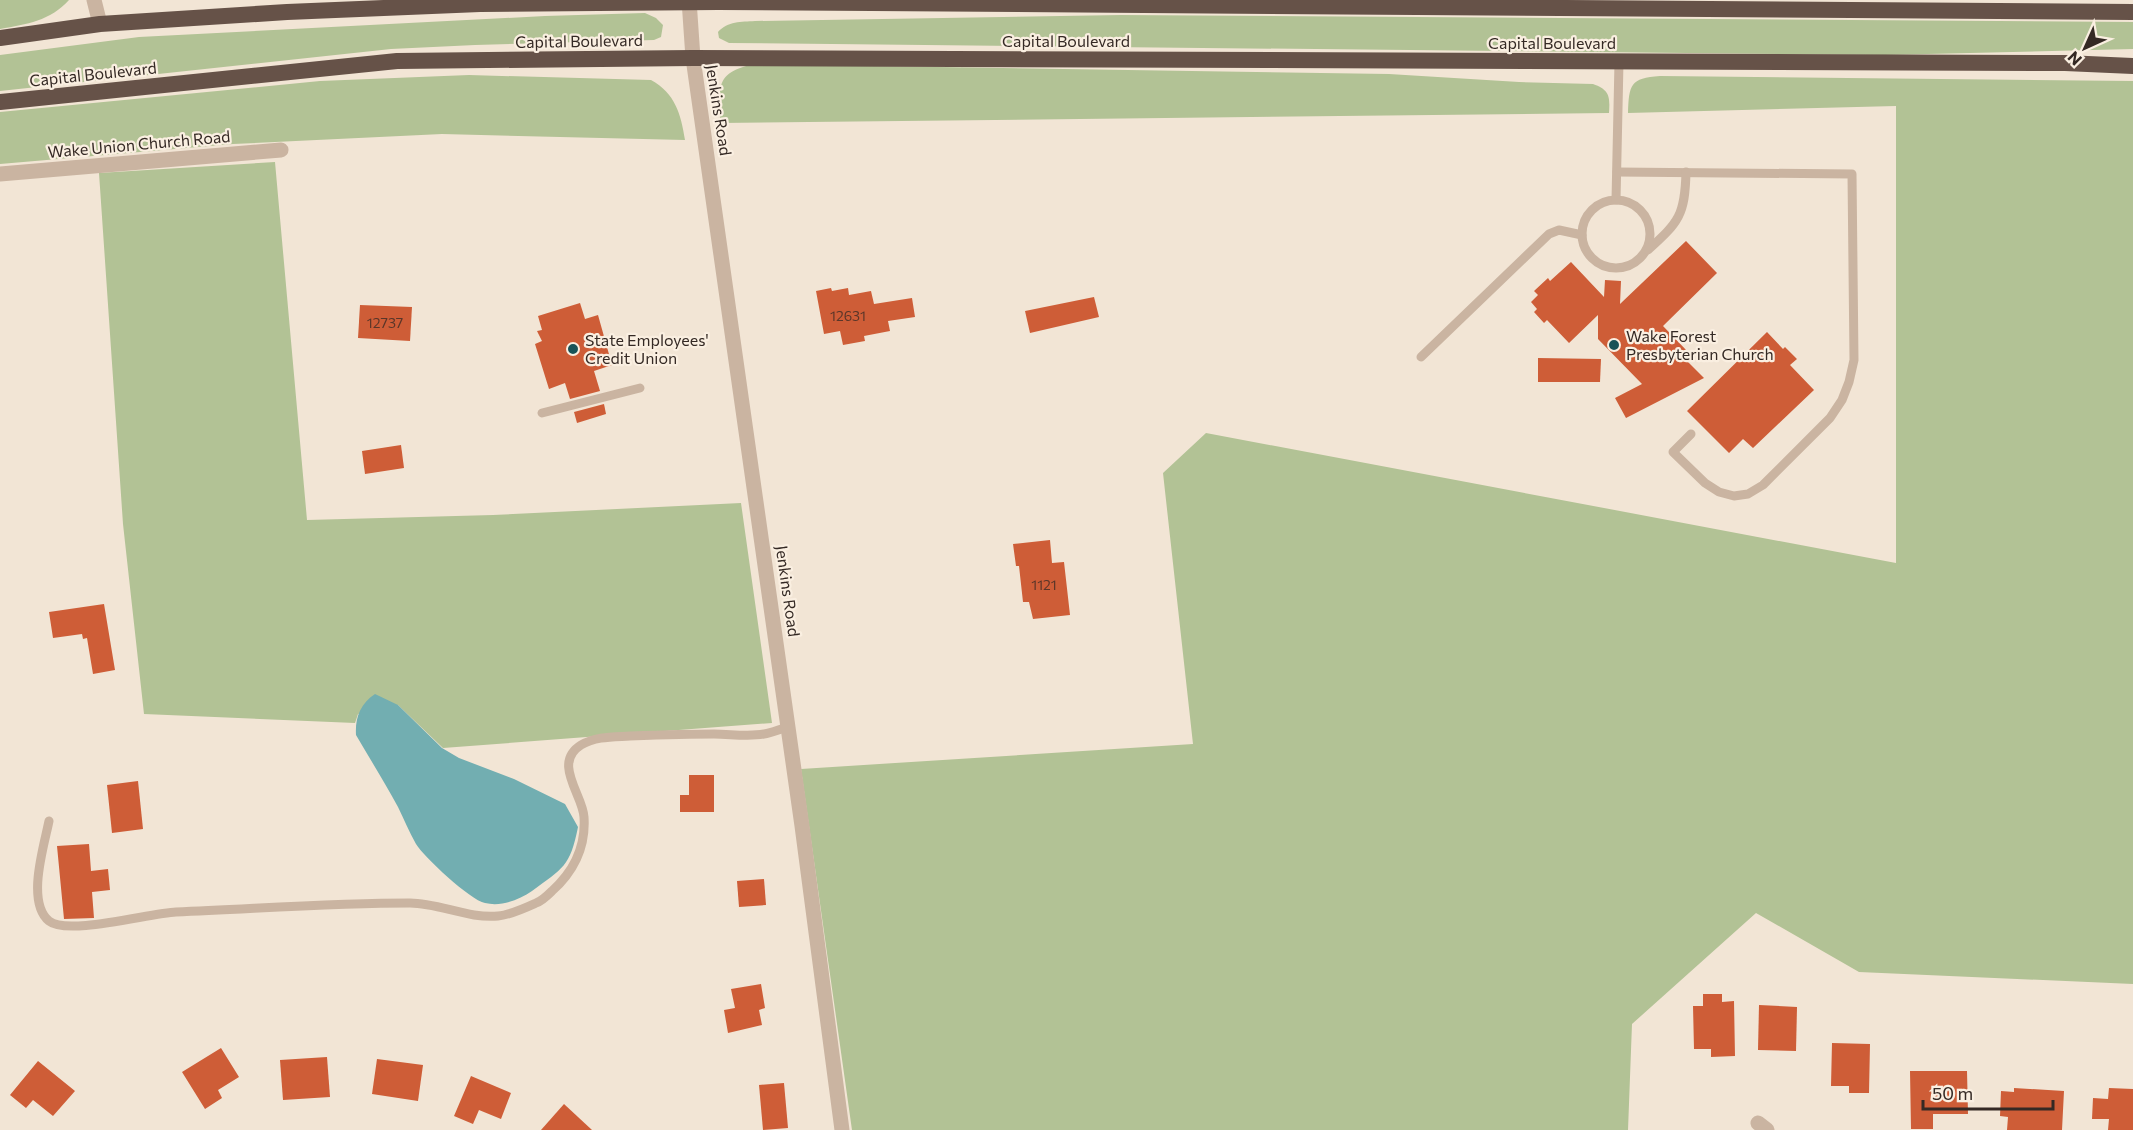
<svg xmlns="http://www.w3.org/2000/svg" width="2133" height="1130" font-family="Commissioner,sans-serif">
<style>
.green{fill:#b2c295}
.water{fill:#72aeb1}
.building{fill:#ce5d37}
.lines{fill:none;stroke-linecap:round;stroke-linejoin:round}
.service{stroke:#cab4a1;stroke-width:9}
.minor{stroke:#cab4a1;stroke-width:15}
.tertiary{stroke:#cab4a1;stroke-width:15}
.trunk{stroke:#665248;stroke-width:16}
.poi-dot{fill:#185358;stroke:#faefe1;stroke-width:2}
.labels{text-anchor:middle;stroke-width:4.5;stroke-linejoin:round;paint-order:stroke}
.number-label{font-size:14px;fill:#5a3629}
.street-label{font-size:16px;fill:#342924;stroke:#faefe1}
.poi-label{font-size:16px;fill:#342924;stroke:#faefe1;text-anchor:start}
</style>
<rect width="100%" height="100%" fill="#f2e5d5"/>
<!-- green -->
<g class="green">
<path d="M0,0H69C50,21 27,24 0,29Z"/>
<path d="M645,13L656,18L663,25L661,37L654,40L475,45L391,49L0,91V55L139,37L545,16Z"/>
<path d="M1121,15L2133,22V49L1885,55L729,43L719,38L718,32C728,21 741,22 755,21Z"/>
<path d="M754,64L1389,74L1519,82L1593,84C1610,90 1610,97 1609,113L720,123C720,88 713,73 754,64Z"/>
<path d="M469,75L651,80C675,93 681,114 685,140L442,134L233,144L0,164V112L320,81Z"/>
<path d="M1660,76L2133,81V984L1859,972L1756,913L1632,1024L1628,1130H852L801,769L1193,744L1163,473L1206,433L1896,563V106L1628,113C1629,85 1630,78 1660,76Z"/>
<path d="M275,162L307,520L493,515L741,503L772,723L443,748L398,705L358,714L355,723L144,714L123,524L99,173Z"/>
</g>
<!-- water -->
<path class="water" d="M375,694L398,705L442,748L459,758L514,779L565,804L578,827C570,867 563,868 532,891C519,900 501,907 485,903C470,900 424,857 416,844C409,832 404,819 398,807C385,783 370,759 356,735C355,718 360,704 375,694Z"/>
<!-- building -->
<g class="building">
<path d="M1686,241L1717,273L1663,326L1688,352L1683,357L1704,378L1626,418L1615,398L1642,384L1598,339V315L1569,343L1547,320L1544,323L1534,312L1537,309L1531,302L1538,295L1534,291L1548,278L1550,281L1571,262L1604,297L1605,280L1621,281L1620,304Z"/>
<path d="M831,288L832,291L848,288L849,295L871,291L874,304L912,298L915,317L888,321L890,331L864,336L865,341L843,345L840,331L824,334L816,291Z"/>
<path d="M1094,297L1099,317L1030,333L1025,311Z"/>
<path d="M580,303L585,319L598,315L612,365L594,371L600,391L570,399L565,383L549,389L535,344L542,341L537,331L542,330L538,316Z"/>
<path d="M360,305L412,307L410,341L358,338Z"/>
<path d="M1767,332L1783,349L1785,347L1797,359L1790,365L1814,390L1753,448L1743,439L1729,453L1687,411Z"/>
<path d="M1538,358L1601,359L1600,382H1538Z"/>
<path d="M604,404L606,414L577,423L574,412Z"/>
<path d="M401,445L404,468L365,474L362,451Z"/>
<path d="M1050,540L1052,563L1064,562L1070,615L1033,619L1029,602H1023L1019,566H1016L1013,544Z"/>
<path d="M104,604L115,670L93,674L87,638L83,639L82,634L53,638L49,612Z"/>
<path d="M689,775H714V812H680V795H689Z"/>
<path d="M138,781L143,829L112,833L107,785Z"/>
<path d="M89,844L91,871L108,869L110,890L92,892L94,918L64,919L57,846Z"/>
<path d="M764,879L766,905L739,907L737,881Z"/>
<path d="M761,984L765,1008L759,1010L762,1025L728,1033L724,1010L735,1008L731,989Z"/>
<path d="M1703,994H1722V1002L1734,1001L1735,1056L1711,1057V1049H1694L1693,1006H1703Z"/>
<path d="M1759,1005L1797,1007L1796,1051L1758,1050Z"/>
<path d="M1832,1043L1870,1044L1869,1093H1849V1086H1831Z"/>
<path d="M221,1048L239,1077L218,1090L222,1098L205,1109L182,1072Z"/>
<path d="M327,1057L330,1097L283,1100L280,1060Z"/>
<path d="M377,1059L423,1065L418,1101L372,1094Z"/>
<path d="M38,1061L75,1091L53,1116L33,1100L26,1108L10,1095Z"/>
<path d="M1910,1071H1967L1968,1114H1933V1129H1911Z"/>
<path d="M471,1076L511,1093L501,1119L479,1110L473,1124L454,1116Z"/>
<path d="M784,1083L788,1128L763,1130L759,1085Z"/>
<path d="M2014,1088L2064,1091L2062,1130H2007L2008,1117L2000,1116L2001,1091L2014,1092Z"/>
<path d="M2109,1088L2133,1089V1130H2108L2109,1119H2092L2093,1098L2108,1099Z"/>
<path d="M564,1104L592,1130H541Z"/>
</g>
<g class="lines">
<!-- service -->
<g class="service">
<path d="M1617,172L1852,174L1854,360L1849,382L1842,400L1830,418L1763,485L1748,494L1734,496L1719,492L1705,483L1673,452L1691,434"/>
<circle cx="1616" cy="234" r="34"/>
<path d="M1616,200L1619,62"/>
<path d="M1648,250C1679,222 1685,215 1686,172"/>
<path d="M1421,357L1549,234L1559,230L1582,235"/>
<path d="M542,413L640,388"/>
<path d="M49,821C44,846 26,902 49,921C67,936 150,913 176,912C254,909 332,903 410,903C439,903 469,919 498,916C510,915 525,908 536,903C542,901 547,896 552,891C573,872 586,847 584,817C583,795 552,763 581,745C596,736 614,737 630,736C658,735 686,734 714,734C730,734 749,737 764,734C772,733 780,729 788,727"/>
</g>
<!-- minor -->
<g class="minor">
<path d="M94,0L100,24"/>
<path d="M0,174L281,150"/>
<path d="M1758,1123L1767,1130"/>
</g>
<!-- tertiary -->
<path class="tertiary" d="M689,0L693,58L802,826L842,1130"/>
<!-- trunk -->
<g class="trunk">
<path d="M0,38L100,24L287,12L480,4L718,2L2133,12"/>
<path d="M0,102L397,61L693,58L2065,63L2133,66"/>
</g>
</g>
<!-- markers -->
<g class="poi-dot">
<circle cx="1614" cy="345" r="6"/>
<circle cx="573" cy="349" r="6"/>
</g>
<g class="labels">
<!-- number labels -->
<g class="number-label">
<text x="848" y="321">12631</text>
<text x="385" y="328">12737</text>
<text x="1044" y="590">1121</text>
</g>
<!-- street labels -->
<g class="street-label">
<text transform="translate(579 41) rotate(-1)" y="6">Capital Boulevard</text>
<text x="1066" y="47">Capital Boulevard</text>
<text x="1552" y="49">Capital Boulevard</text>
<text transform="translate(93 74) rotate(-6)" y="6">Capital Boulevard</text>
<text transform="translate(719 110) rotate(81)" y="6">Jenkins Road</text>
<text transform="translate(139 144) rotate(-5)" y="6">Wake Union Church Road</text>
<text transform="translate(788 591) rotate(82)" y="6">Jenkins Road</text>
</g>
<!-- poi labels -->
<g class="poi-label">
<text x="1626" y="342">Wake Forest<tspan x="1626" dy="18">Presbyterian Church</tspan></text>
<text x="585" y="346">State Employees'<tspan x="585" dy="18">Credit Union</tspan></text>
</g>
</g>
<!-- north arrow -->
<g transform="translate(2085 48) rotate(225)" stroke="#faefe1" stroke-width="4.5" paint-order="stroke">
<path d="M0-4.5L10 22L0 15L-10 22Z" fill="#342924"/>
<text y="-9" font-size="16" font-weight="bold" text-anchor="middle" fill="#342924">N</text>
</g>
<!-- scale -->
<path d="M1923 1100v9h130v-9" fill="none" stroke="#342924" stroke-width="3"/>
<text x="1932" y="1100" font-size="18" fill="#342924" stroke="#faefe1" stroke-width="4.5" paint-order="stroke">50 m</text>
</svg>
